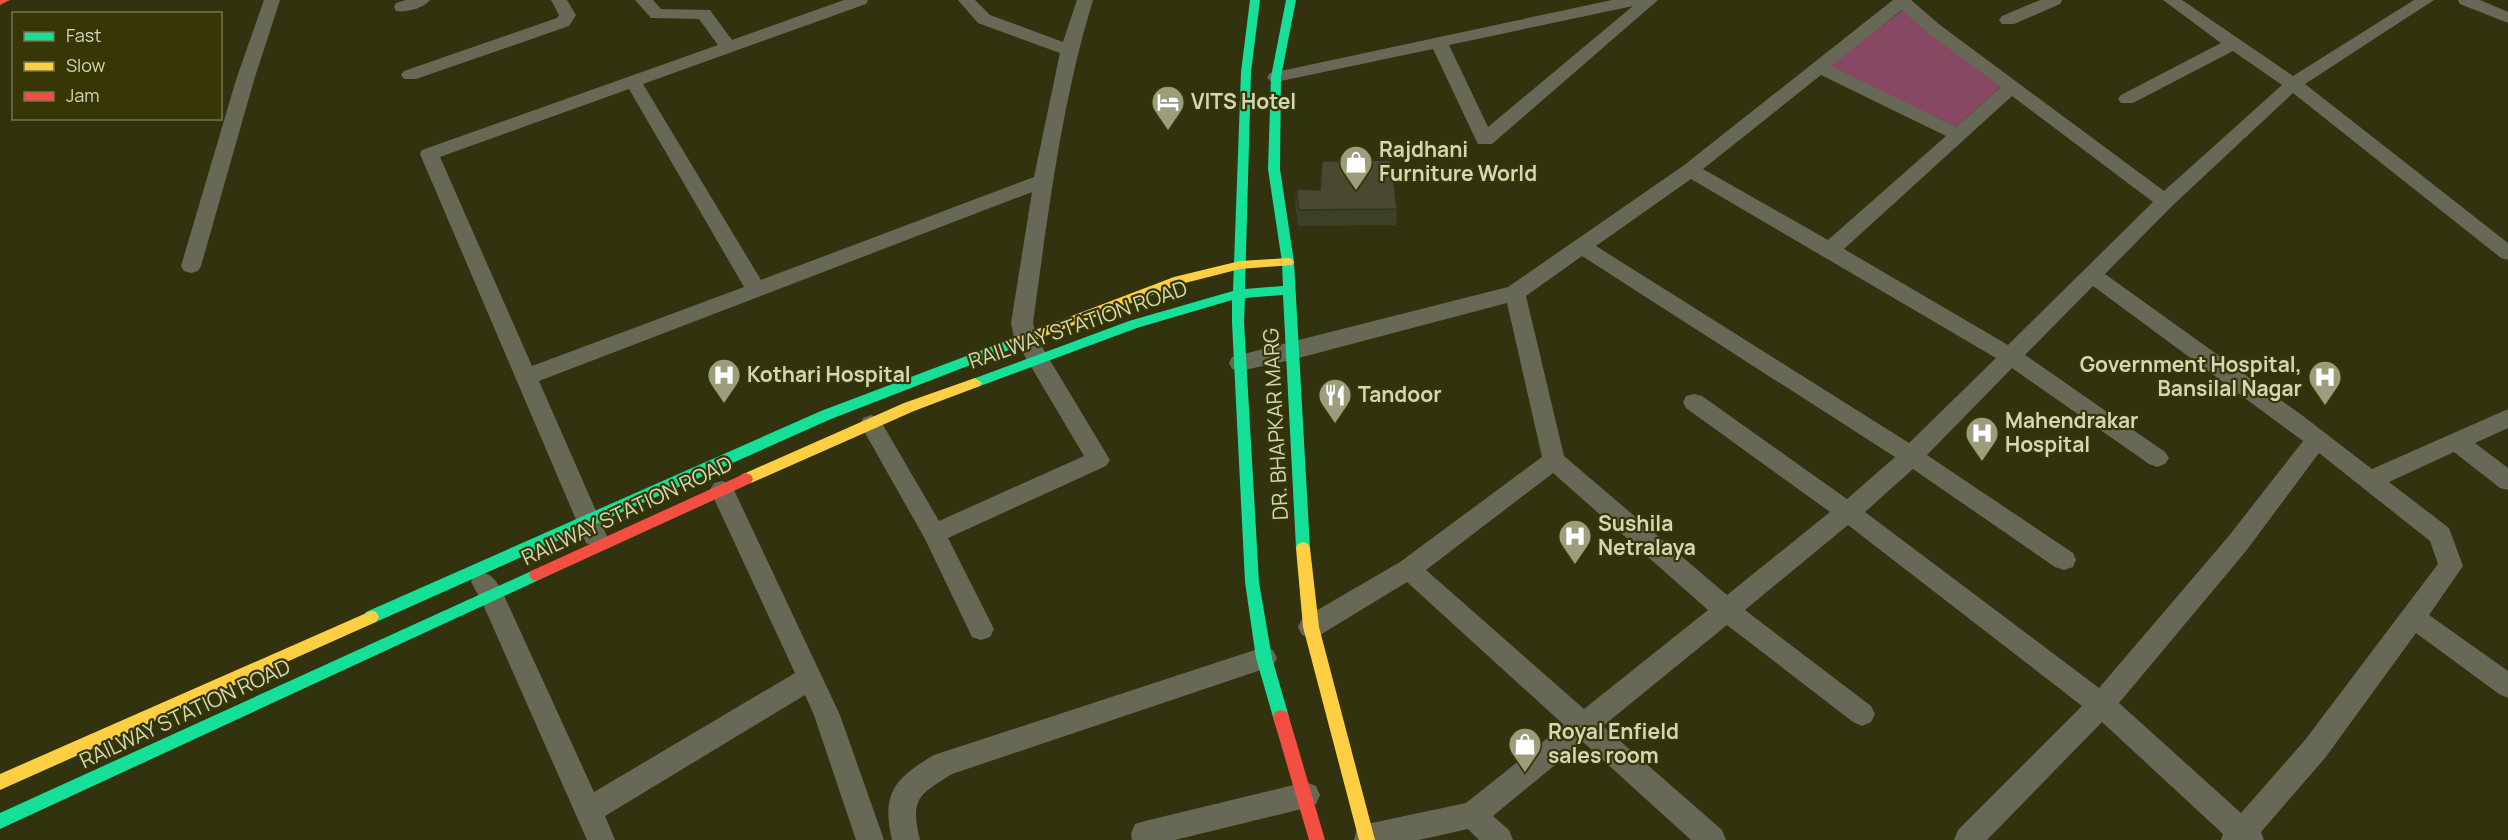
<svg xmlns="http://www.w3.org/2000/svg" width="2508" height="840" font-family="Manrope,sans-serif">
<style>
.green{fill:#864863}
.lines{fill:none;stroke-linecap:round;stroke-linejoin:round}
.street{fill:#686857;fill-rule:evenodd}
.fast{fill:#16e098;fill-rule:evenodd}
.slow{fill:#ffcf43;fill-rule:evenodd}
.jam{fill:#f24e42;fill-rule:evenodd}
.wall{fill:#3e3f28}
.building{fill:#48492e;stroke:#323320;stroke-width:1.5}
.labels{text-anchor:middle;stroke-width:4.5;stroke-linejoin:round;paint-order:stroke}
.poi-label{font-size:21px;font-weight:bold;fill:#d5d6b8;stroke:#363607;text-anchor:start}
.street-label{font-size:21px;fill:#d5d6b8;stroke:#363607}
</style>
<rect width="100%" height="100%" fill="#32320f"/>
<!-- green -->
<path class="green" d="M1903,10L2002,86L1956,127L1828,66Z"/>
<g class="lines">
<!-- street -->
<g class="street">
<path d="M264,0H280L254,80L201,266L198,271L191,273L184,271L181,266L236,80Z"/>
<path d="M406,0H430C424,8 406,13 396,11L394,7L396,3Z"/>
<path d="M551,0H567L576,15L569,26L416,79H404L401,75L404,71L557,18L559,15Z"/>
<path d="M635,0H653L661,9L710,10L732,40L844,0H868L866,4L643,84L761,280L1034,177L1060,53L978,23L958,0H975L990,15L1063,42L1077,0H1093C1061,105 1048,215 1033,323L1036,337L1110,460L1106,466L948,538L994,629L990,637L981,640L972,637L925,539L860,424L863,418L871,415L879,418L939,521L1084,456L1014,338L1011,323L1032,192L539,381L607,536L604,543L595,546L586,543L420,154L422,150L718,45L699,19L651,18ZM629,89L744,287L532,366L440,157Z"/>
<path d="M1612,0H1658L1492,144H1478L1476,140L1433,49L1276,82L1270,81L1267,77L1270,73L1276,72ZM1633,6L1488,127L1449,45Z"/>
<path d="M1893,0H1911L1940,25L2164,191L2282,85L2233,51L2133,103H2121L2118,99L2121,95L2221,43L2163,0H2182L2293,76L2414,0H2434L2305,84L2508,243V260L2501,258L2293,93L2172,206L2105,274L2303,416L2372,469L2508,409V428L2475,443L2508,468V490L2500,488L2454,452L2389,482L2449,528L2463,566L2429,615L2508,671V698L2499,694L2416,633L2325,758L2261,832L2264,840H2221L2223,834L2102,722L1987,840H1954L1958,830L2082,706L1848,525L1745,610L1871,706L1875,714L1871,722L1862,726L1853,722L1727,625L1603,726L1722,830L1726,840H1691L1583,742L1493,816L1509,830L1513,840H1479L1468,829L1419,840H1354L1357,828L1367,824L1466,803L1564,725L1407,582L1320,635L1311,638L1302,635L1298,627L1302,619L1400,562L1542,457L1507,303L1291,360L1240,371L1232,369L1229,363L1232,357L1508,287L1683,166ZM1902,10L1928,33L2001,87L1956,127L1831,66ZM1821,75L1946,136L1828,240L1703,169ZM2012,96L2153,202L2008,345L1844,249ZM1691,179L1996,358L1909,443L1596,246ZM1582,256L1895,457L1847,499L1702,396L1694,394L1686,396L1683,402L1686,408L1830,512L1727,595L1564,456L1526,296ZM2093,286L2303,441L2228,537L2099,688L1865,512L1913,469L2055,567L2064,570L2073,567L2076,560L2073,553L1927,455L2012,368L2149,464L2157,467L2165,464L2169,458L2165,452L2025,355ZM2319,453L2430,541L2438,564L2305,740L2241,813L2119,703L2246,551ZM1553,473L1708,610L1584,709L1426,570Z"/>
<path d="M2040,0H2062L2060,4L2014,24H2002L1999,20L2002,16Z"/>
<path d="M2458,0H2480L2508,12V23L2460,4Z"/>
<path d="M722,481L730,483L734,490L840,715L884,840H856L814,715L805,695L605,816L615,840H587L482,602L471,582L474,575C489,570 493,577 501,589L594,792L795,673L710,490L714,483Z"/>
<path d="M1264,647L1273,650L1277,658L1273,666L952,774C918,795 910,799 920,840H892C881,793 895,778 934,755Z"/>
<path d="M1306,782L1316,786L1320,795L1316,804L1306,808L1175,840H1132L1131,834L1135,824L1145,821Z"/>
</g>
<!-- fast -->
<g class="fast">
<path d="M1250,0H1260L1251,72L1245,289L1283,286L1282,262L1268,169L1271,77L1286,0H1296L1281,77L1280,169L1294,262L1310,548L1308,552L1303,554L1298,552L1296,548L1283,295L1245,298L1244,322L1259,582L1272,658L1289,717L1287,722L1281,724L1275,722L1273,717L1256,658L1245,582L1232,322V300L1137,328L980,386L975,388L968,383L970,380L1129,321L1233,291L1241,72Z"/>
<path d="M1014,338L1019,340L1020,343L1019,346L831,419L376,622L371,623L366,622L363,617L366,612L821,411Z"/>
<path d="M536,569L541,571L543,575L541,579L0,829V813Z"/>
</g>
<!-- slow -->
<g class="slow">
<path d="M1288,258L1292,259L1294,262L1292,265L1240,269L1181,284L1019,346L1014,348L1008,343L1009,340L1174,277L1240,261Z"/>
<path d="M975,378L982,383L980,386L914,411L751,483H741L739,479L741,475L904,403Z"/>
<path d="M1303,542L1308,544L1310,548L1319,627L1375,840H1359L1303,627L1296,548L1298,544Z"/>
<path d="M371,611L376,612L379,617L376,622L0,790V774Z"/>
</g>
<!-- jam -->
<g class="jam">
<path d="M0,0H10L0,5Z"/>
<path d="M746,473L751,475L753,479L751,483L541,579L536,581L531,579L529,575L531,571Z"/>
<path d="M1281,710L1287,712L1289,717L1325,840H1309L1273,717L1275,712Z"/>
</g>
</g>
<!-- wall -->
<path class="wall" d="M1296,189L1397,209L1396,225L1298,226L1295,205Z"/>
<!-- building -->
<path class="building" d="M1391,160L1397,209L1299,210L1296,189L1320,190L1322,161Z"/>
<!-- icons -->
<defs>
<symbol id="hotel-pin" viewBox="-11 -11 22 30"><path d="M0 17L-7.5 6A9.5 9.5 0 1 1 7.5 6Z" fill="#9c9d7d" stroke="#363607"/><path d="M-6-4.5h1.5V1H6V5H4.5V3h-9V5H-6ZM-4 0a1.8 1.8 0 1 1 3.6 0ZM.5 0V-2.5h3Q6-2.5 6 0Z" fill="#fff"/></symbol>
<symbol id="shop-pin" viewBox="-11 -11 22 30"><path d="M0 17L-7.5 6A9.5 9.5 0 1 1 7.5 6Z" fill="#9c9d7d" stroke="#363607"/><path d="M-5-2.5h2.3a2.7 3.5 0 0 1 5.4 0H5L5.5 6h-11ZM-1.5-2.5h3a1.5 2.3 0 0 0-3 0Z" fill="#fff"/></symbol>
<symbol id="hospital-pin" viewBox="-11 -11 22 30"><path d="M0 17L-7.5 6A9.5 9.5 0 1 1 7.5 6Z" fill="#9c9d7d" stroke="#363607"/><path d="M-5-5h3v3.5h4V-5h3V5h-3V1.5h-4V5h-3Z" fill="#fff"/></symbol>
<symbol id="restaurant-pin" viewBox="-11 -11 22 30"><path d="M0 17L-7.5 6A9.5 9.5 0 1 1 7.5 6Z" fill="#9c9d7d" stroke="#363607"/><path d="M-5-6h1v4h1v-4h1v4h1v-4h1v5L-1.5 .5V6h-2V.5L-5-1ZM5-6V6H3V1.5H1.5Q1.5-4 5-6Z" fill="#fff"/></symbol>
</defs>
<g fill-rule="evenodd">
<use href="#hotel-pin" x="1149" y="83" width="38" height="52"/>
<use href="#shop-pin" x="1337" y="143" width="38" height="52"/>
<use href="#hospital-pin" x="705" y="356" width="38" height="52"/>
<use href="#hospital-pin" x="2306" y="358" width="38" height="52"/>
<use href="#restaurant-pin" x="1316" y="376" width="38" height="52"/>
<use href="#hospital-pin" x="1963" y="414" width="38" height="52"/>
<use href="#hospital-pin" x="1556" y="517" width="38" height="52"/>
<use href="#shop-pin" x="1506" y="725" width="38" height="52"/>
</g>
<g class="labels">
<!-- poi labels -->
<g class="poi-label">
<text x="1191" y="109">VITS Hotel</text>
<text x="1379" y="157">Rajdhani<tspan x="1379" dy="24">Furniture World</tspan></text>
<text x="2302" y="372" text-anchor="end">Government Hospital,<tspan x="2302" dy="24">Bansilal Nagar</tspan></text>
<text x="747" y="382">Kothari Hospital</text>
<text x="1358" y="402">Tandoor</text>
<text x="2005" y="428">Mahendrakar<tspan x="2005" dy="24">Hospital</tspan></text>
<text x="1598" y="531">Sushila<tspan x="1598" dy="24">Netralaya</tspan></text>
<text x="1548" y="739">Royal Enfield<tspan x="1548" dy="24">sales room</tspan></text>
</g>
<!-- street labels -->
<g class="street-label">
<text transform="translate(1078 325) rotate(-19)" y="7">RAILWAY STATION ROAD</text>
<text transform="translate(1276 424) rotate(-93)" y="7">DR. BHAPKAR MARG</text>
<text transform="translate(627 511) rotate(-25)" y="7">RAILWAY STATION ROAD</text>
<text transform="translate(185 714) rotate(-25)" y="7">RAILWAY STATION ROAD</text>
</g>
</g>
<!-- legend -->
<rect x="12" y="12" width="210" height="108" fill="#363607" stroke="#76764e" stroke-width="1.5"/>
<rect x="24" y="32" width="30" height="9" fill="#16e098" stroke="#76764e" stroke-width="1.5"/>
<text x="66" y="42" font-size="18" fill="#d5d6b8">Fast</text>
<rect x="24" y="62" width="30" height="9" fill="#ffcf43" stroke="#76764e" stroke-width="1.5"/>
<text x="66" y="72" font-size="18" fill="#d5d6b8">Slow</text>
<rect x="24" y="92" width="30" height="9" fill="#f24e42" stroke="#76764e" stroke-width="1.5"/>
<text x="66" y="102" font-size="18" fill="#d5d6b8">Jam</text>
</svg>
